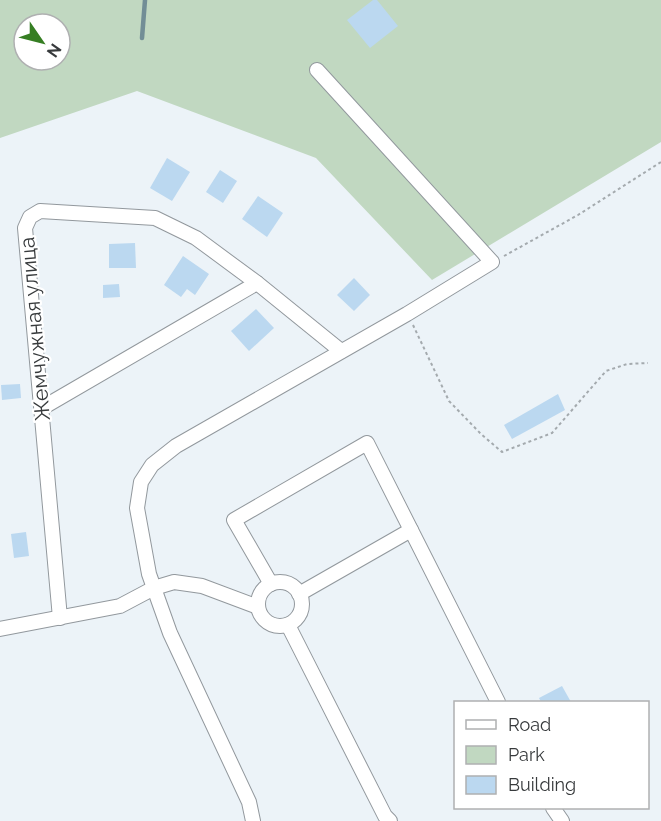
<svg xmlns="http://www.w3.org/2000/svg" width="661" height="821" font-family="Raleway,sans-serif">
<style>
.green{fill:#c1d8c1;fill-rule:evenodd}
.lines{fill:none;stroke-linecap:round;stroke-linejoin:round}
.stream{stroke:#728e96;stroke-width:4.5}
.building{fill:#bbd8f0}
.street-casing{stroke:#92989d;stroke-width:16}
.path{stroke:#a4aaae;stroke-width:2;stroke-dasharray:3 3;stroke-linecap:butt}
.street{stroke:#fff;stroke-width:14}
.labels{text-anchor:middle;stroke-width:4.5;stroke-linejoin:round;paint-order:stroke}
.street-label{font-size:21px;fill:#373a3c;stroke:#fff}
</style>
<rect width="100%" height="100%" fill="#ecf3f8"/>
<!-- green -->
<path class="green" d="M0,0H661V142L432,280L316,158L137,91L0,138ZM24,24H60V60H24Z"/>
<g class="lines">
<!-- stream -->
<path class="stream" d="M142,38L145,0"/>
</g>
<!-- building -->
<g class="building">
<path d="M373,0H377L398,26L370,48L347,20Z"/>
<path d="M167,158L190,172L172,201L150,188Z"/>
<path d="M220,170L237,181L223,203L206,192Z"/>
<path d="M258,196L283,213L267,237L242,219Z"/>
<path d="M135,243L136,268H109V244Z"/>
<path d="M183,256L209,274L195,295L187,289L181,297L164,285Z"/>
<path d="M354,278L370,295L354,311L337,295Z"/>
<path d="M119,284L120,297L103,298V285Z"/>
<path d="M256,309L274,328L249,351L231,331Z"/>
<path d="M20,384L21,398L2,400L1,385Z"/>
<path d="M558,394L565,410L512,439L504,425Z"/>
<path d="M26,532L29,556L14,558L11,534Z"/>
<path d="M562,686L571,702H541L539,698Z"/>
</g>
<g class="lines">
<defs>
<g id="street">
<path d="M42,408L257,283"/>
<circle cx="280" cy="604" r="22"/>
<path d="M271,584L234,520L367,443L498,702"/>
<path d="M299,594L411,530"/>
<path d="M60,618L25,228L30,217L40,211L155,218L196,238L257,283L341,351"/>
<path d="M288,625L385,816L390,821"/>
<path d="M0,629L120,606L154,588L174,582L202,586L258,607"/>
<path d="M553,808L562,821"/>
<path d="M253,821L249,802L170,633L149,574L137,508L141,482L152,465L176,446L407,314L492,262L317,70"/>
</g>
</defs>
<!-- street casing -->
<use href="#street" class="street-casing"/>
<!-- path -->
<g class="path">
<path d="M504,256L578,215L661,162"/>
<path d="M413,325L449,401L481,434L502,452L552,433L606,371L627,364L648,363"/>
</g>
<!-- street -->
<use href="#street" class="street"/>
</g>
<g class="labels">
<!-- street labels -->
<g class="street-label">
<text transform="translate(35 329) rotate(-95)" y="7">Жемчужная улица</text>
</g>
</g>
<!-- legend -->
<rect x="454" y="701" width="195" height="108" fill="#ffffff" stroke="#afb0b1" stroke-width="1.5"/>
<rect x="466" y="720" width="30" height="9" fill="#ffffff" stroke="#afb0b1" stroke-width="1.5"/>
<text x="508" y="731" font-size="18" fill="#373a3c">Road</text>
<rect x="466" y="746" width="30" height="18" fill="#c1d8c1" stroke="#afb0b1" stroke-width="1.5"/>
<text x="508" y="761" font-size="18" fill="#373a3c">Park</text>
<rect x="466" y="776" width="30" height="18" fill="#bbd8f0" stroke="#afb0b1" stroke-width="1.5"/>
<text x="508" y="791" font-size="18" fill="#373a3c">Building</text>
<!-- north arrow -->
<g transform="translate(42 42) rotate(125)"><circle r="28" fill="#ffffff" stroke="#afb0b1" stroke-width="1.5"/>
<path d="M0-4.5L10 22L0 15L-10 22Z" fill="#367e23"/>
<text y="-9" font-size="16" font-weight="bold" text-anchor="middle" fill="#373a3c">N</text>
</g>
</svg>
